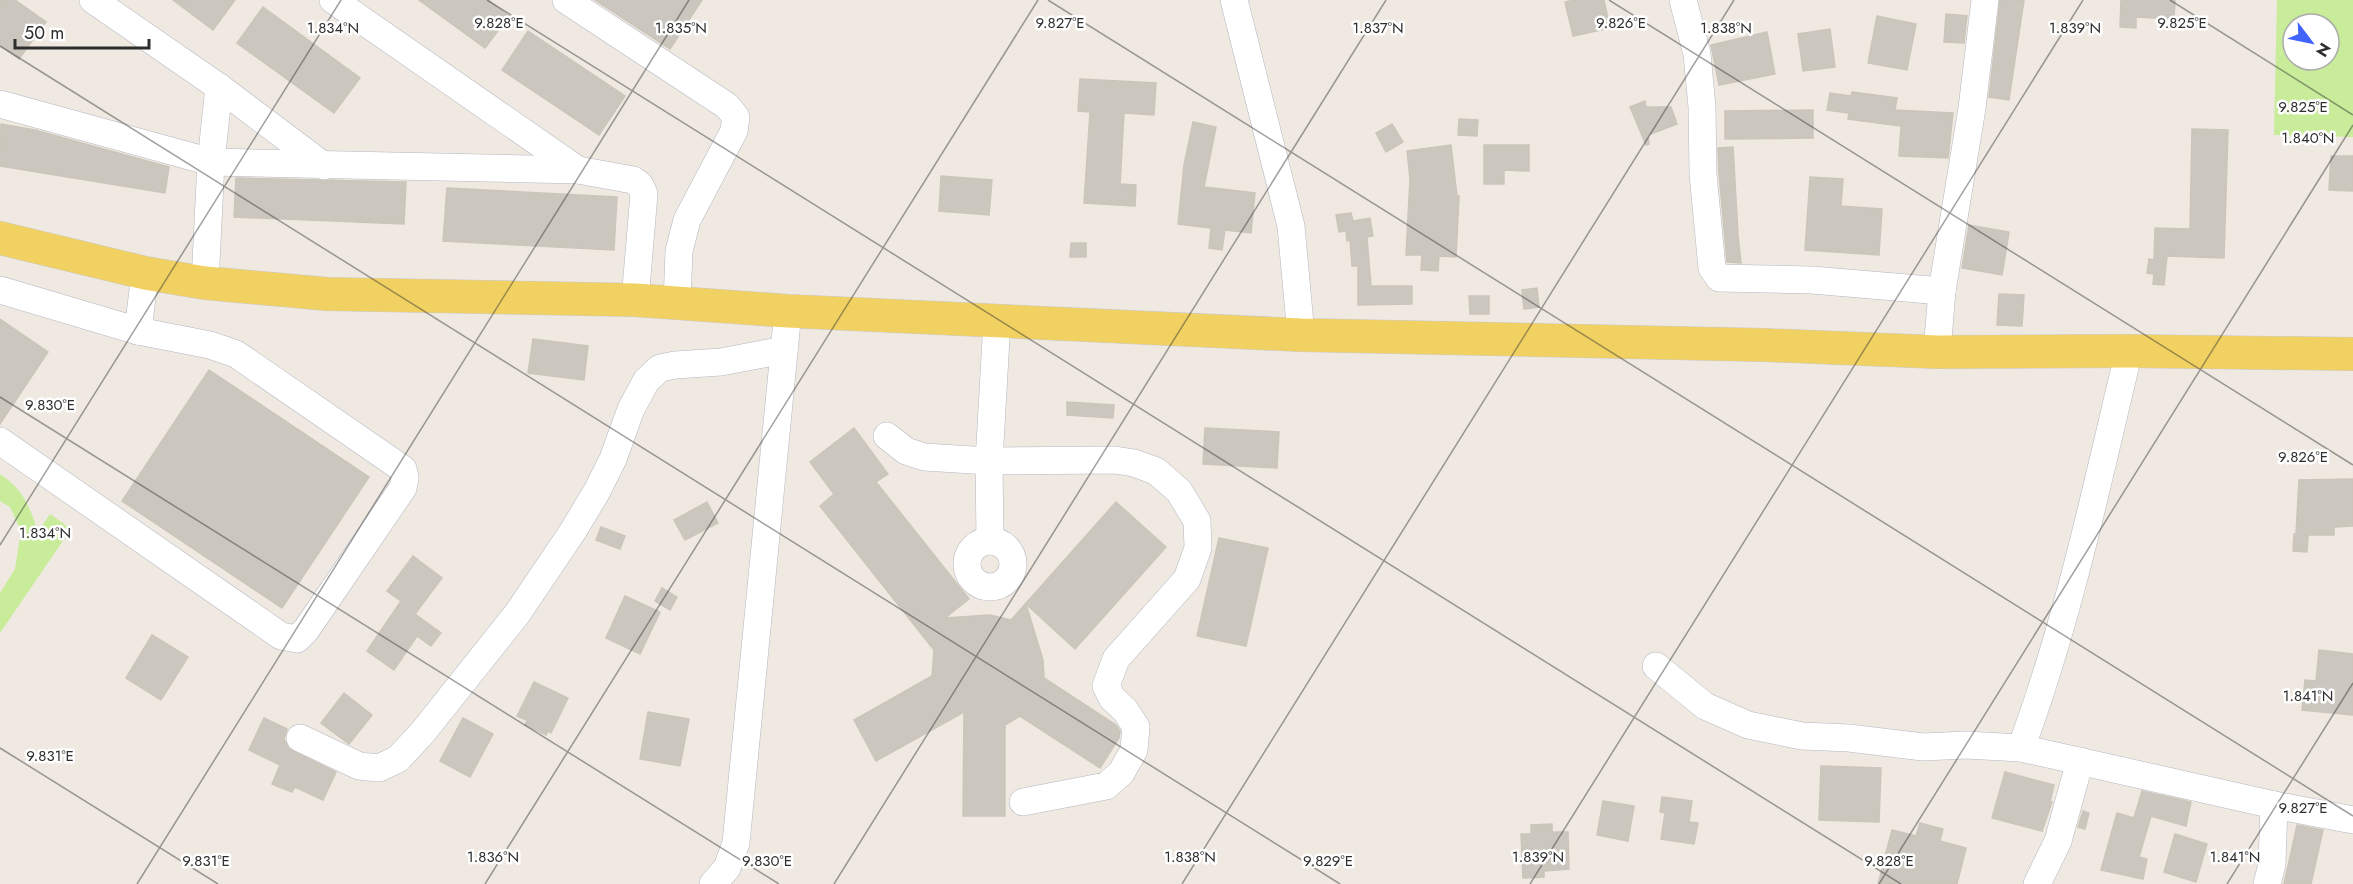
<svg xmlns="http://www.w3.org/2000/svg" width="2353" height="884" font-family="Jost,sans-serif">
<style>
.pitch{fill:#c9ec9a;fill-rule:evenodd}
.building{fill:#cbc7bf;stroke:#cbc5ba;stroke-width:1.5}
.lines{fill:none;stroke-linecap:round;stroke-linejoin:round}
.minor-casing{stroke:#b4b7c1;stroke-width:28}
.major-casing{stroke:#c9c9c9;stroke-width:34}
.minor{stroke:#fff;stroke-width:27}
.major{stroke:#f2d163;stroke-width:33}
.ticks{fill:none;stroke:#2e2e2e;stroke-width:1.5;stroke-opacity:0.45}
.ticks-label{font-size:15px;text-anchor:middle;fill:#2e2e2e;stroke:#fff;stroke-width:5;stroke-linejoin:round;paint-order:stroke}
</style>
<rect width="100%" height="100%" fill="#efe9e1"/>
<!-- pitch -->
<g class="pitch">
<path d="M2277,0H2353V137L2274,135ZM2293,24H2329V60H2293Z"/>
<path d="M0,474C23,489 30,507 38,532L50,514L71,529L0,633V593L15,569L21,531L10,507L0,501Z"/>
</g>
<!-- building -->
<g class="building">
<path d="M0,0H15L46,22L19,59L0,45Z"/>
<path d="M173,0H235L213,30Z"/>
<path d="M419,0H488L509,16L485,48Z"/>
<path d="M595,0H702L670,49Z"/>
<path d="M1574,0H1604L1610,28L1573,36L1565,2Z"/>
<path d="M2000,0H2024L2009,100L1989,97Z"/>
<path d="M2121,0H2175L2174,19L2136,17V28L2120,27Z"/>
<path d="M263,7L360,78L334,113L237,43Z"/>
<path d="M1946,14L1967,16L1964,43L1944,42Z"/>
<path d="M1877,16L1916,24L1907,70L1868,63Z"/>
<path d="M1830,29L1835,67L1803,71L1798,34Z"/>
<path d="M528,31L625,96L599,135L502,70Z"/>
<path d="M1767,32L1775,74L1719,85L1711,45Z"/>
<path d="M1080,79L1156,83L1154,115L1124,113L1120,184L1136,185L1135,206L1084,203L1090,112L1078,111Z"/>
<path d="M1852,92L1897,98L1895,110L1953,113L1948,158L1899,156L1901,126L1848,119L1849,113L1827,110L1830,93L1851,96Z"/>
<path d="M1645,101L1646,107H1671L1677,124L1648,135L1649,144L1646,145L1630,107Z"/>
<path d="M1813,110V138L1725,139V111Z"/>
<path d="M1459,119L1478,120L1477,136L1458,135Z"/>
<path d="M1193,122L1216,127L1204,187L1255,193L1251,233L1225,230L1222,250L1209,248L1211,228L1178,224L1184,165Z"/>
<path d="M1,124L35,130L169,167L165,193L0,166Z"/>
<path d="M1392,124L1403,142L1386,152L1376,133Z"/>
<path d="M2192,129L2228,130L2224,258L2167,256L2164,285L2153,284L2154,274L2147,273L2149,259L2154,260L2155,228L2190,229Z"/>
<path d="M1451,145L1457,196H1459L1456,257L1439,256L1438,271L1421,270L1422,255H1406L1410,179L1407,151Z"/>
<path d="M1484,145H1529V171L1504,170V184H1484Z"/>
<path d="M1733,147L1738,235L1741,263L1727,262L1719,173L1718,148Z"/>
<path d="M2331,156H2353V191L2329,190Z"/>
<path d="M941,176L992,180L989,215L939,211Z"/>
<path d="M1810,177L1843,179L1841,206L1882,209L1879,255L1805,250Z"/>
<path d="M236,178L406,182L404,224L234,217Z"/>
<path d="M447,188L617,197L614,250L443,241Z"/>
<path d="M1351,213L1353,221L1370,218L1373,236L1367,237L1371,286H1412V304L1358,305V266H1352L1350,240L1347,241L1346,231L1339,232L1336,215Z"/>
<path d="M1969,225L2009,232L2002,275L1962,268Z"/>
<path d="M1071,243H1086V257H1070Z"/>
<path d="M1537,288L1539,307L1524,309L1522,290Z"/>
<path d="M1999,294L2024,295L2022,326L1997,325Z"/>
<path d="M1469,296H1489V314H1470Z"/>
<path d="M0,319L48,352L0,424Z"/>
<path d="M533,339L588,346L584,380L528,373Z"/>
<path d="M209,370L369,477L282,608L122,501Z"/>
<path d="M1067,402L1114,405L1113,418L1067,415Z"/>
<path d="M854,428L888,474L876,482L969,599L945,618L990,615L1011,620L1116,502L1166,547L1075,649L1026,604L1043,660L1044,678L1116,725L1120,731L1119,738L1100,768L1020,716L1005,725V816H963L964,712L876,761L854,720L932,676L934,650L820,506L834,494L810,462Z"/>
<path d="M1205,428L1279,432L1277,468L1203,464Z"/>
<path d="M2353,479V526L2334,527V535H2304L2308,536L2307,552L2293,551L2294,534H2296L2299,480Z"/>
<path d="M707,502L718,523L685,540L674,520Z"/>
<path d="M601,527L625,536L620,549L596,540Z"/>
<path d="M1219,538L1268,548L1246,646L1197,636Z"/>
<path d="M413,556L442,578L415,614L441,633L431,646L417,636L394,670L367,651L401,601L387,591Z"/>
<path d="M662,588L677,597L670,610L655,601Z"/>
<path d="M625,596L660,612L640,654L606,638Z"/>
<path d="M152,635L188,657L161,700L126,678Z"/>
<path d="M2319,650L2353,654V715L2302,710L2305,680L2316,681Z"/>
<path d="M534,682L568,698L551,733L548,731L546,735L525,725L527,720L517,716Z"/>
<path d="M344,693L372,715L349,744L321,723Z"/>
<path d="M648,712L689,719L680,766L640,759Z"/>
<path d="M264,718L287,729L284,739L289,749L336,772L323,800L295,787L292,792L272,784L280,765L249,750Z"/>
<path d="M463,718L493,734L470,777L440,761Z"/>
<path d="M1821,766L1881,768L1879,822L1819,820Z"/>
<path d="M2005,772L2054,785L2050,802H2052L2042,831L1992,818Z"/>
<path d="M2142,791L2191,802L2186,826L2151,816L2139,857L2147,859L2143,879L2101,870L2117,813L2134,818Z"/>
<path d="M1662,797L1692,801L1689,822L1698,823L1694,844L1661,839L1665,813L1660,812Z"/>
<path d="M1603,801L1634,806L1628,841L1597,835Z"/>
<path d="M2083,811L2089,813L2085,829L2078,827Z"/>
<path d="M1920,823L1943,829L1940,841L1966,848L1957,884H1878L1892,830L1916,836Z"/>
<path d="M1552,824V832H1568L1569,869L1544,871V877L1523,878L1521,834H1531V825Z"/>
<path d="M2297,825L2323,830L2311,884H2284Z"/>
<path d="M2175,834L2207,844L2196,882L2164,872Z"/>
</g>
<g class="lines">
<defs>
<g id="minor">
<path d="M93,0L219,87L324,166"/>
<path d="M333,0L578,170"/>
<path d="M566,0L727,106L736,117L734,131L687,220L679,251L677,303"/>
<path d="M1234,0L1291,226L1301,335"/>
<path d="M1683,0L1697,54L1702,107L1703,174L1712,268L1719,278L1812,280L1942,291"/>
<path d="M0,104L211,162L578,170L633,180L640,185L644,194L635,300"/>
<path d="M205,283L211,162L219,87"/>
<path d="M0,290L138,331L210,345L236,354L403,469L405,478L403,488L306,630L297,639L281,636L0,441"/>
<path d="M138,331L145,273"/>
<path d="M2129,351C2097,484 2069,619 2021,748L2274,805L2353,820"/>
<path d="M1937,352L1942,291L1972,108L1985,0"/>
<path d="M887,436L906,451L924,457L989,461L1115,460L1134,463L1156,471L1179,491L1197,521L1198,548L1187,579L1116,659L1106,686L1112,698L1125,710L1136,727L1134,750L1121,773L1106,786L1023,802"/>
<path d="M990,541L989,461L997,321"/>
<circle cx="990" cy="564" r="23"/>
<path d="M1656,666L1705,706L1748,725L1802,736L1849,738L1923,747L1966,745L2021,748"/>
<path d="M300,738L359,766L379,768L398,759L423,732L517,614L573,531L597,491L613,459L631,409L646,381L660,368L675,365L721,362L784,350"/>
<path d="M713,884L727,868L736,843L788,311"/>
<path d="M2037,884L2058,841L2080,761"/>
<path d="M2267,884L2272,864L2274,805"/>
</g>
<path id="major" d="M0,238L145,273L205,283L327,294L635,300L788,311L1301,335L1764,345L1937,352L2129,351L2353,354"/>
</defs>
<!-- minor casing -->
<use href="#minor" class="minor-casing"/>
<!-- major casing -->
<use href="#major" class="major-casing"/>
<!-- minor -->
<use href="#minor" class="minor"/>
<!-- major -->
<use href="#major" class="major"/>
</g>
<!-- ticks -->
<path class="ticks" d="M487,0L1901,884M1048,0L2353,816M1609,0L2353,465M2170,0L2353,115M0,46L1340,884M0,397L779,884M0,545L341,0M0,748L218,884M137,884L689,0M485,884L1038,0M834,884L1386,0M1182,884L1734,0M1530,884L2083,0M1879,884L2353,125M2227,884L2353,683"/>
<g class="ticks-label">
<text x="2182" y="28">9.825°E</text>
<text x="499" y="28">9.828°E</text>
<text x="1060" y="28">9.827°E</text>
<text x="1621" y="28">9.826°E</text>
<text x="333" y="33">1.834°N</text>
<text x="681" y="33">1.835°N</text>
<text x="1378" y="33">1.837°N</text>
<text x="1726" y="33">1.838°N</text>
<text x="2075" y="33">1.839°N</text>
<text x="2303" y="112">9.825°E</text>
<text x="2308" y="143">1.840°N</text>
<text x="50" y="410">9.830°E</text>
<text x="2303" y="462">9.826°E</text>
<text x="45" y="538">1.834°N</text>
<text x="2308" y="701">1.841°N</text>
<text x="50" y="761">9.831°E</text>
<text x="2303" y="813">9.827°E</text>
<text x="493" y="862">1.836°N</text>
<text x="1190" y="862">1.838°N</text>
<text x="1538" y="862">1.839°N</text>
<text x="2235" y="862">1.841°N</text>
<text x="206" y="866">9.831°E</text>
<text x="767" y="866">9.830°E</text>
<text x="1328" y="866">9.829°E</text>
<text x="1889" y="866">9.828°E</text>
</g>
<!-- north arrow -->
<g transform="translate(2311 42) rotate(122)"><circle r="28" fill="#ffffff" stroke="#ababab" stroke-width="1.5"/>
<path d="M0-4.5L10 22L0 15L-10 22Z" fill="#4264fb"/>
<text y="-9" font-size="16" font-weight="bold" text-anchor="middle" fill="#2e2e2e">N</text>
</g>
<!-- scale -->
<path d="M15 39v9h134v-9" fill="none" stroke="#2e2e2e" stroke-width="3"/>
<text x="24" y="39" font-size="18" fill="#2e2e2e" stroke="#ffffff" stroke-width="4.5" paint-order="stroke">50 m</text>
</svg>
